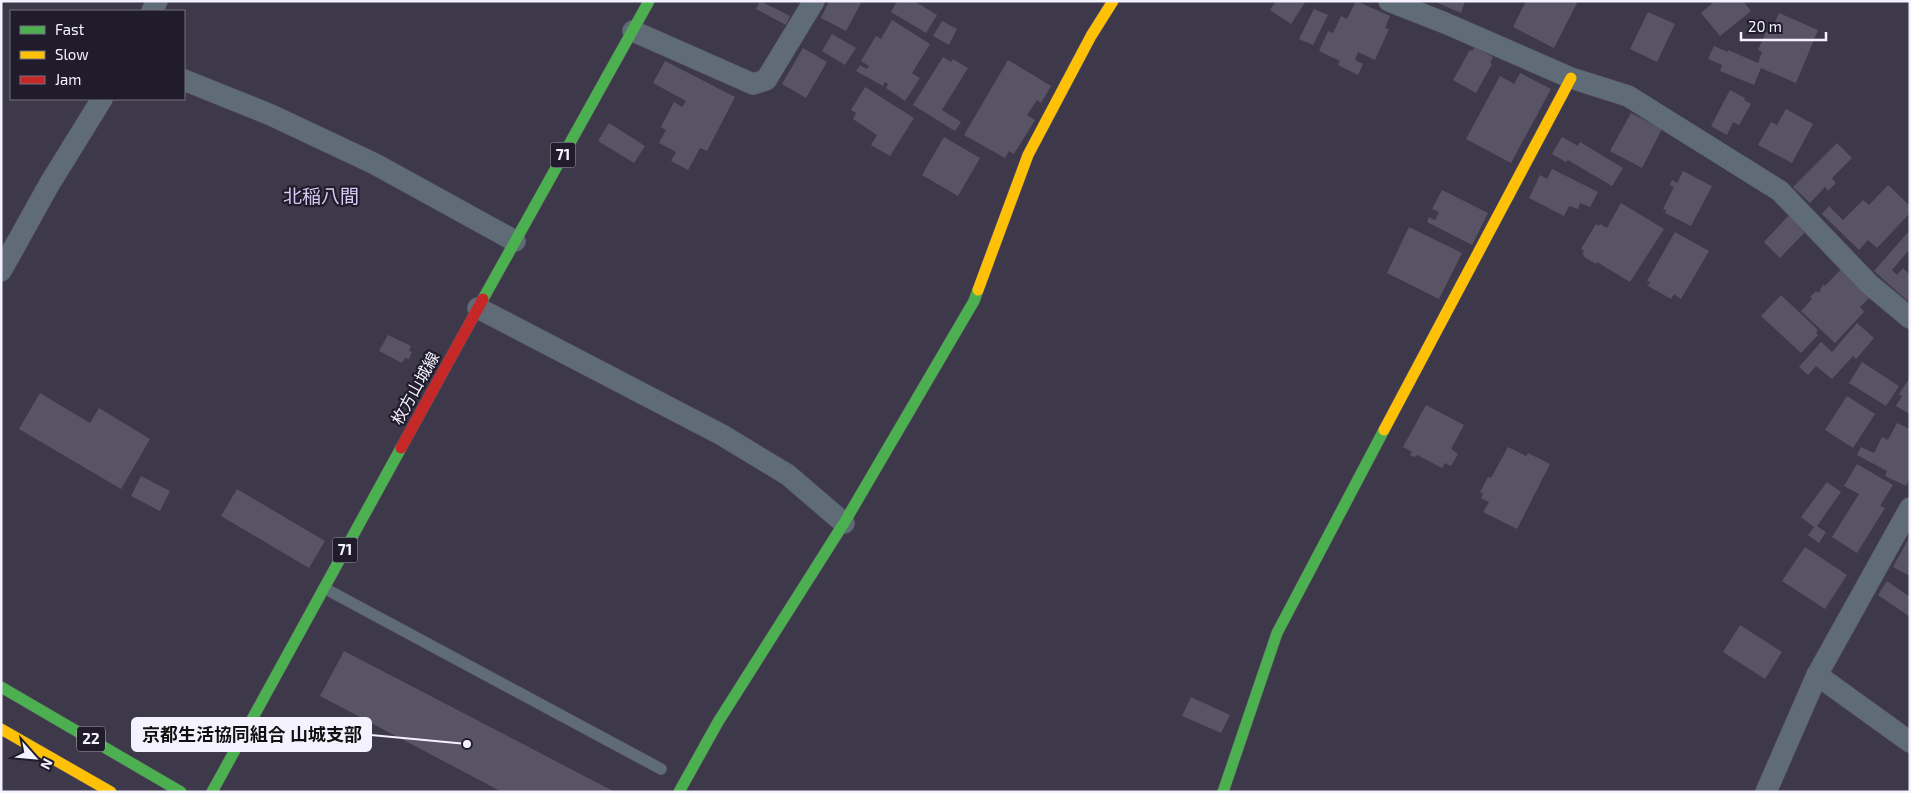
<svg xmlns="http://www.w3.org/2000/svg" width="1911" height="793" font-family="'Exo 2','Noto Sans JP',sans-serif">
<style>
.building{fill:#585365}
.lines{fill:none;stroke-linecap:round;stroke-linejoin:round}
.lane-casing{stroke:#585562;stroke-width:12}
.street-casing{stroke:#585562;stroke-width:22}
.fast-casing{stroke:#585562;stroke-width:12}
.slow-casing{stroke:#585562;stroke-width:12}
.jam-casing{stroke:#585562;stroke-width:12}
.lane{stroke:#5f6b76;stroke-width:11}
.street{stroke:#5f6b76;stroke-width:21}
.fast{stroke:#4caf50;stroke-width:11}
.slow{stroke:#ffc107;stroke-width:11}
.jam{stroke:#c62828;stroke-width:11}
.labels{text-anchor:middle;stroke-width:4.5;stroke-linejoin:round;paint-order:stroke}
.shield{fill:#201c2b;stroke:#b5b2bf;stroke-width:1}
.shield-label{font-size:15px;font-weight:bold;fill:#f5f2ff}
.street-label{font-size:16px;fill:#f5f2ff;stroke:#201c2b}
.quarter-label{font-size:19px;fill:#d4caf3;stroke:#201c2b}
.leader{fill:none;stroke:#f5f2ff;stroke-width:2}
.callout-dot{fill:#f5f2ff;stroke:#201c2b;stroke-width:2}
.callout{fill:#f5f2ff;stroke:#f5f2ff;stroke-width:2}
.callout-label{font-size:18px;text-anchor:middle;font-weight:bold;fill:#111}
</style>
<rect width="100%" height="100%" fill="#3e394a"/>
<!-- building -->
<g class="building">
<path d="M760,1L790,16L786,25L756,9Z"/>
<path d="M829,1H862L846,31L821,18Z"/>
<path d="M897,1H914L937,15L926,33L891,12Z"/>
<path d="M1276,1H1306L1291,24L1270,10Z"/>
<path d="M1356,1L1390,16L1385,28L1389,29L1375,60L1358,52L1355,60L1363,64L1358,75L1338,65L1340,61L1319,51L1328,31L1333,33L1341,16L1347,19Z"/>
<path d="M1433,1H1465L1461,13Z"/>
<path d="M1526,1H1578L1554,48L1513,27Z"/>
<path d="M1715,1H1743L1751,11L1720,36L1701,13Z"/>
<path d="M1314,9L1328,15L1313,45L1299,39Z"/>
<path d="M1648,12L1675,24L1657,62L1630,49Z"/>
<path d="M1779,13L1818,30L1796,83L1761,68L1754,85L1720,71L1722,65L1708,59L1714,46L1728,52V50L1758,63L1762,52L1758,50L1766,32L1770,33Z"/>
<path d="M892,20L930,44L912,73L920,78L905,101L886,88L888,84L885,82L883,86L856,71L860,65L867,69L869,66L861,61L876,36L881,39Z"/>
<path d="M942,21L957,29L949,45L933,36Z"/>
<path d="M832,34L856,48L845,65L822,51Z"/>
<path d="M1475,47L1493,57L1490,63L1492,64L1476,93L1453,80L1470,50L1472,51Z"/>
<path d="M803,48L827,62L806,98L782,84Z"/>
<path d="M943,57L951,62L953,59L968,68L942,110L961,122L955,131L913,105Z"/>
<path d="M1008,60L1051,86L1041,103L1037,100L1027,115L1035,120L1014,154L1009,151L1005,158L964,135Z"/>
<path d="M665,61L735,97L707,151L700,148L688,170L671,161L676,152L659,143L666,130L661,127L674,102L682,107L686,101L653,83Z"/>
<path d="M1520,73L1551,89L1511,163L1466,139L1500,76L1514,84Z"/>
<path d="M865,87L914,118L890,156L871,145L877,135L853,119L856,113L851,110Z"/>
<path d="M1730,90L1745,98L1744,100L1751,104L1739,125L1733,122L1727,135L1711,126Z"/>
<path d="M1786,109L1813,124L1792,163L1758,145L1771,122L1777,125Z"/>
<path d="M1631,113L1662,129L1642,168L1610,151Z"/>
<path d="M609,123L645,146L634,163L598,141Z"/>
<path d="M944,137L980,158L958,196L922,175Z"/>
<path d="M1562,137L1578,146L1580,142L1623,168L1612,186L1568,160L1566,162L1552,154Z"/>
<path d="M1837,143L1852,158L1832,178L1836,183L1828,191L1825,187L1810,203L1793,187Z"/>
<path d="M1552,169L1598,192L1590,207L1580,203L1578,209L1569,206L1564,216L1529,198L1540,175L1547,179Z"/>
<path d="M1683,171L1712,186L1691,226L1665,213L1666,210L1663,209L1674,187L1670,185L1672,180L1677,183Z"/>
<path d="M1888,185L1910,206V213L1877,248L1868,240L1859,250L1822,214L1829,206L1843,220L1863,200L1869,205Z"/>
<path d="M1442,190L1488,213L1472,245L1427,222L1429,217L1435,220L1439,212L1432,209Z"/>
<path d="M1621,203L1664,229L1630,282L1597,262L1596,264L1584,257L1585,256L1582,254L1584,251L1581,249L1596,224L1599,226L1600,224L1607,228Z"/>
<path d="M1789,215L1806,231L1780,258L1764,242Z"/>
<path d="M1409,227L1462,253L1439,299L1387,273Z"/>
<path d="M1910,230V249L1892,270L1897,275L1903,268L1910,275V303L1874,271Z"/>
<path d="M1675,232L1709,251L1681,299L1674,294L1671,299L1648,286L1650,282L1647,281Z"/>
<path d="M1843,267L1872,295L1860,307L1864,312L1835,343L1801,311L1812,299L1810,297L1816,291L1818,293L1821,290L1820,289L1824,284L1825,286Z"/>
<path d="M1781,295L1818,330L1816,333L1818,335L1801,353L1761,316Z"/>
<path d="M1857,323L1874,338L1856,359L1853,356L1832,379L1816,366L1808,375L1799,367L1821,342L1832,352Z"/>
<path d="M388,335L411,346L409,351L412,352L409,359L405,358L402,363L379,351Z"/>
<path d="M1862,362L1899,386L1886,406L1849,383Z"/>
<path d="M1909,379L1910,380V414L1896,406L1902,396L1899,394Z"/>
<path d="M40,393L90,423L99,408L150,439L121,489L19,429Z"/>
<path d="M1847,396L1875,414L1853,448L1825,430Z"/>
<path d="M1426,405L1464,425L1451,449L1458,454L1451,466L1445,463L1442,468L1417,455L1415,457L1410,455L1412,452L1403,447Z"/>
<path d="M1897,423L1910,429V477L1906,486L1885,476L1887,471L1857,455L1861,447L1874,453L1882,437L1888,440Z"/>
<path d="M1508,447L1526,456L1528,453L1550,464L1517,529L1483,512L1489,502L1481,498L1483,494L1480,492L1488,477L1491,478Z"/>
<path d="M1857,464L1893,485L1880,506L1885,508L1857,553L1832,537L1859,494L1844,486Z"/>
<path d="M141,476L170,491L160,511L131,496Z"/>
<path d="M1827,482L1841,492L1817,526L1826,532L1819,543L1808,535L1814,527L1801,517Z"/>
<path d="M237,489L325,541L309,568L221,516Z"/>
<path d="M1910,536V576L1893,567Z"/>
<path d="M1805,547L1847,575L1825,609L1782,581Z"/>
<path d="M1887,581L1910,597V617L1878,595Z"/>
<path d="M1740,625L1782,652L1765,679L1723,652Z"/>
<path d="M344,651L615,792H502L320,696Z"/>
<path d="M1191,697L1230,715L1221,733L1182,716Z"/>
</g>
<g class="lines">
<defs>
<path id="lane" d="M324,588L661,769"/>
<g id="street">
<path d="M1389,1L1445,23L1571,78L1628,96L1780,191L1869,284L1910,318"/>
<path d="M152,11L157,1"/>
<path d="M633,31L753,84L766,80L814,1"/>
<path d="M184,80L271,115L375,164L515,241"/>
<path d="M1,271L50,183L102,99"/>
<path d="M478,308L722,435L788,475L844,523"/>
<path d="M1817,675L1910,742"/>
<path d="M1766,792L1817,675L1910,508"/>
</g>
<g id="fast">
<path d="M483,299L649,1"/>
<path d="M1,687L181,792"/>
<path d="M212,792L401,448"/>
<path d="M679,792L718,722L844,523L974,301L978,290"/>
<path d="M1223,792L1277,633L1384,430"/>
</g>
<g id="slow">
<path d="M978,290L1028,155L1091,36L1113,1"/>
<path d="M1384,430L1571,78"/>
<path d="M1,729L111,792"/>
</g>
<path id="jam" d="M401,448L483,299"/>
</defs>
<!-- lane casing -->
<use href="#lane" class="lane-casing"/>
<!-- street casing -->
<use href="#street" class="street-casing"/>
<!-- fast casing -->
<use href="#fast" class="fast-casing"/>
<!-- slow casing -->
<use href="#slow" class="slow-casing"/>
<!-- jam casing -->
<use href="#jam" class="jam-casing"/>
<!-- lane -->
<use href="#lane" class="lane"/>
<!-- street -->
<use href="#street" class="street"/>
<!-- fast -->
<use href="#fast" class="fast"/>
<!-- slow -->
<use href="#slow" class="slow"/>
<!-- jam -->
<use href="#jam" class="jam"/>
</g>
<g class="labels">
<!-- shield labels -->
<g class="shield">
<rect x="550.5" y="142.5" width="25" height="25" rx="4"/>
<rect x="332.5" y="537.5" width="25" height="25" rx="4"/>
<rect x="77" y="726.5" width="28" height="25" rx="4"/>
</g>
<g class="shield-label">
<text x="563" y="160">71</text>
<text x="345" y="555">71</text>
<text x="91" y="744">22</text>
</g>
<!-- street labels -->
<g class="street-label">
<text transform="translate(415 388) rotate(-61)" y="6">枚方山城線</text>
</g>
<!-- quarter labels -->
<g class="quarter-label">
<text x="321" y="203">北稲八間</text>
</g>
</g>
<!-- callouts -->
<path class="leader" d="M467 744L371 735"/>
<circle class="callout-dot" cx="467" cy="744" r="5"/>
<rect class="callout" x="132" y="718" width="239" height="33" rx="5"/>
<g class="callout-label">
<text x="252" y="741">京都生活協同組合 山城支部</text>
</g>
<!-- border -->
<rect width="1911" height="793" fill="none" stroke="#f5f2ff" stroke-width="5"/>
<!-- legend -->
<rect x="10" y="10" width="175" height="90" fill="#201c2b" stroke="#757280"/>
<rect x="20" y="26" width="25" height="8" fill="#4caf50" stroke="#757280"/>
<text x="55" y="35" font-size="15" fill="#f5f2ff">Fast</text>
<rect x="20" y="51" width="25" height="8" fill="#ffc107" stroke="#757280"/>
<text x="55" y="60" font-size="15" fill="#f5f2ff">Slow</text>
<rect x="20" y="76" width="25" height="8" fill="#c62828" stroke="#757280"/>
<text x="55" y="85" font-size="15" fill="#f5f2ff">Jam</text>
<!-- north arrow -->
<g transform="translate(35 758) rotate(117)" stroke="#201c2b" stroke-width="4" paint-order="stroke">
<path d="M0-4L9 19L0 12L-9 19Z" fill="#f5f2ff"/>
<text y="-8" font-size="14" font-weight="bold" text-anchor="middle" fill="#f5f2ff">N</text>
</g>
<!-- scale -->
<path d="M1741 32v8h85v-8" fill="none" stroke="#f5f2ff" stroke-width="2.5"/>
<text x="1748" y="32" font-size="15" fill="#f5f2ff" stroke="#201c2b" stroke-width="4" paint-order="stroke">20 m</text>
</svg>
